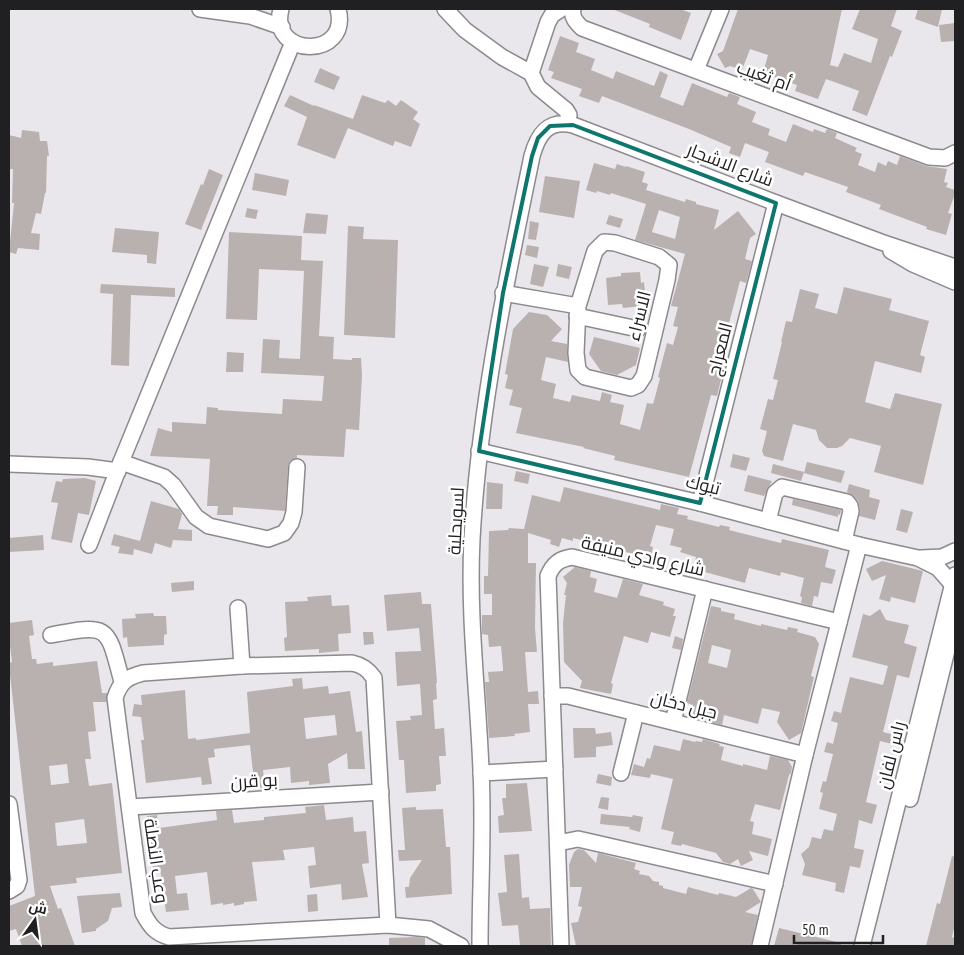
<svg xmlns="http://www.w3.org/2000/svg" width="964" height="955" font-family="'PT Sans Narrow',Cairo,sans-serif">
<style>
.building{fill:#b8b1af;fill-rule:evenodd}
.lines{fill:none;stroke-linecap:round;stroke-linejoin:round}
.minor-casing{stroke:#8d898e;stroke-width:18}
.minor{stroke:#fff;stroke-width:15}
.marked{fill:none;stroke:#0f766e;stroke-width:4;stroke-linejoin:round}
.labels{text-anchor:middle;stroke-width:5;stroke-linejoin:round;paint-order:stroke}
.street-label{font-size:18px;fill:#201f21;stroke:#fff}
</style>
<rect width="100%" height="100%" fill="#eae7ec"/>
<!-- building -->
<g class="building">
<path d="M612,9H680L691,13L681,40L649,27L650,24Z"/>
<path d="M738,9H842L830,65L838,67L844,53L871,63L878,39L852,29L860,9H897L891,26L902,31L892,57L890,56L867,116L852,110L859,91L826,79L818,99L795,91L797,85L763,73L768,55L750,49L742,70L730,66L725,68L717,54L723,51Z"/>
<path d="M918,9H942L938,27L915,19Z"/>
<path d="M955,23V41L941,42L939,25Z"/>
<path d="M560,36L579,43L576,52L595,59L591,70L613,79L616,71L654,86L660,71L668,75L660,97L683,106L692,83L727,97L729,93L740,97L737,104L756,112L752,122L770,129L768,135L786,142L793,124L813,132L814,129L825,133L827,129L837,133L835,138L857,148L855,151L862,154L858,165L875,172L878,162L886,166L888,161L897,165L900,156L926,166L947,169L944,182L948,183L946,187L955,190V194L948,213L952,214L946,235L926,229L927,227L879,209L881,205L846,192L848,187L805,172L803,176L765,162L769,152L745,143L740,157L729,153L731,147L689,129L602,96L599,103L579,96L582,89L551,78L554,72L548,70Z"/>
<path d="M320,68L340,77L334,90L314,82Z"/>
<path d="M290,95L314,106V105L353,119L362,95L385,103L388,100L396,106L401,100L418,112L413,119L420,124L411,147L395,141L393,146L348,128L335,159L297,145L307,117L284,106Z"/>
<path d="M22,130L39,132L40,141H47L49,156H47L46,193H45L41,214L36,213L31,233L40,234L39,250L18,248L16,254L9,252L14,203H12L13,169H9V135L21,138Z"/>
<path d="M594,163L615,169L617,164L626,167V166L645,172L642,182L648,184L646,190L685,202L686,199L696,202V204L719,210L714,230L738,211L756,234L750,238L745,259L752,261L746,283L740,281L721,354L727,355L717,396L711,395L689,477L614,460L615,456L583,448L584,447L516,433L522,408L509,405L513,390L505,388L508,375L505,374L513,329L529,312L547,315L562,329L551,341L567,344L568,362L546,357L541,380L556,384L553,398L570,402L572,395L600,401L602,392L612,395L610,402L624,405L620,424L640,430L647,403L653,404L655,397L660,378L658,377L667,343L673,345L678,327L673,326L678,307L671,306L685,254L635,240L646,204L611,193L610,195L597,191L596,193L586,190ZM659,210L680,217L675,239L652,232Z"/>
<path d="M209,169L223,175L201,230L185,224L201,184L203,185Z"/>
<path d="M255,173L289,180L286,196L252,190Z"/>
<path d="M545,176L580,181L574,218L539,212Z"/>
<path d="M247,208L258,210L256,219L245,217Z"/>
<path d="M306,213L328,215L326,234L303,233Z"/>
<path d="M609,215L623,219L620,228L606,224Z"/>
<path d="M530,221L539,223L536,240L528,239Z"/>
<path d="M348,226L364,227L363,239L398,240L395,338L344,335Z"/>
<path d="M115,228L159,232L156,264L147,263V255L112,252Z"/>
<path d="M229,232L302,236L301,260L323,261L319,336L334,337L333,359L352,360V358H361L362,375L359,430L346,429L344,457L297,455V458L290,461L288,466L285,511L233,507V515H217L218,506H207L210,459L150,456L158,428L172,432V422L206,424L207,407L218,408V410L282,414L283,399L322,401L324,376L261,373L263,339L280,340L279,358L300,359L304,271L259,269L257,320L226,319Z"/>
<path d="M527,245L539,247L537,258L525,255Z"/>
<path d="M534,264L549,267L543,287L530,284Z"/>
<path d="M558,264L572,267L569,279L556,276Z"/>
<path d="M640,272L641,283L644,282L646,302H643V306L623,308L622,304L608,305L606,278L621,276V273Z"/>
<path d="M101,284L175,288V297L131,295L129,366L111,365L113,294L100,293Z"/>
<path d="M844,287L892,299L889,310L929,321L920,355L925,357L921,373L875,361L865,402L890,409L895,393L942,404L923,485L874,472L881,446L850,438L842,446L837,448H827L819,440L816,430L793,424L783,461L764,456L762,451L767,431L760,429L768,399L773,400L778,380L773,379L782,342H781L786,321L792,322L800,289L819,294L815,308L837,314Z"/>
<path d="M594,337L640,348L636,365L617,375L601,371L589,354Z"/>
<path d="M227,352L244,353L243,372H226Z"/>
<path d="M733,454L750,458L746,471L730,467Z"/>
<path d="M807,462L845,471L841,483L804,473Z"/>
<path d="M773,464L804,472L801,481L771,473Z"/>
<path d="M516,471L530,474L528,484L514,481Z"/>
<path d="M748,475L772,481L764,496L744,491Z"/>
<path d="M85,478L96,481L89,515L78,513L72,543L51,539L58,503L51,502L56,481L62,482L63,479Z"/>
<path d="M487,482L503,484L502,509H486Z"/>
<path d="M849,484L870,490L869,497L880,500L875,520L859,516L860,509L858,501L854,496L847,492Z"/>
<path d="M564,487L660,510L661,504L679,508L677,514L688,516L687,519L719,527L720,525L730,527L729,530L781,543L782,539L829,550L825,567L836,570L832,584L821,582L818,597L814,596L812,606L801,603L802,597L800,596L804,578L781,572L780,576L749,568L745,583L694,569L696,557L680,552L682,548L670,545L674,529L656,525L650,546L653,547L651,557L615,550V548L573,538V541L562,538L559,547L550,544L551,540L528,533V563H536L535,628L537,652H525L528,692L538,691L539,704H528L530,732L514,734L515,736L489,738L485,682H489L488,672L503,671V668L501,646L489,647L488,635L482,634V615H492V594H484V576H488L489,531L508,530L509,528L524,529L532,495L560,502Z"/>
<path d="M793,499L841,510L840,515L838,514V517L792,505Z"/>
<path d="M151,501L179,509L182,514L178,529L192,530V541L173,540L171,548L155,543L152,554L134,549L133,555L118,553L120,547L111,545L114,534L140,541Z"/>
<path d="M901,509L913,512L907,533L896,530Z"/>
<path d="M43,535L44,550L9,552V538Z"/>
<path d="M882,561L923,571L915,603L891,597L890,602L879,599L886,575L872,581L866,569Z"/>
<path d="M575,567L591,571L590,577L597,579L594,592L617,598L623,579L643,584L639,595L664,602L663,605L675,609L673,616H676L670,637L651,632L648,643L624,636L611,683L613,684L611,694L580,688L582,681L564,662L563,623L566,595H564L567,583L563,577Z"/>
<path d="M194,581V590L172,592L171,583Z"/>
<path d="M421,592L422,604H431L437,683H436L437,699L433,700L435,729L444,728L446,756H439L441,784L436,785V791L406,793L404,760H399L396,721L411,720L410,716L422,715L420,684L397,686L395,652L421,651L419,628L387,631L384,595Z"/>
<path d="M331,595L332,606L349,605L351,633L338,634L339,651L319,653V649L285,651L284,638L287,637L285,602L308,601L307,597Z"/>
<path d="M711,606L721,608V611L735,614L734,619L761,626V624L787,630L788,627L798,629L797,632L815,637L819,644L811,676L814,677L801,733L789,740L777,722L780,712L762,708L758,724L724,715L722,725L690,716L693,705L687,703ZM712,645L731,650L727,668L708,663Z"/>
<path d="M880,609L886,620L909,625L904,643L917,647L909,678L897,675L883,732L903,737L900,746L880,741L866,802L877,805L872,824L859,820L854,848L864,850L860,868L850,866L844,893L835,891L836,883L802,875L805,864L801,854L809,847L812,837L821,839L824,829L833,831L837,814L819,809L823,793L820,792L823,781L826,782L833,754L824,752L827,742L833,744L838,723L831,721L834,711L841,713L850,677L883,685L888,666L852,657L863,614L870,616Z"/>
<path d="M153,613L154,616H166L167,634L164,635V645L128,647L127,637L123,638L122,619L136,618L135,614Z"/>
<path d="M32,620L34,635L29,636L32,659H36L37,664L53,662V666L97,661L102,693H107L106,702H93L96,731L88,732L91,759H85L89,786L112,783L122,873L76,878L77,883L50,886L58,909L61,908L75,946H22L16,929L9,931V906L35,896L9,666V663L12,662L9,638V623ZM67,764L69,783L51,785L49,766ZM84,819L87,843L57,846L55,823Z"/>
<path d="M363,632H373L374,644L364,645Z"/>
<path d="M675,636L683,639L681,650L672,648Z"/>
<path d="M302,678L303,689L328,686L329,694L350,691L356,732L362,731L365,769H348L347,753L328,764L330,783L309,785V781L291,783L290,767L263,770L265,787L252,788L251,773L253,772L250,745L214,749L215,757L208,758L212,784L202,785L201,777L146,783L141,740H144L141,717L132,716L134,704L142,705L141,695L185,690L188,739L196,738V740L250,733L247,692L293,686L292,679ZM335,715L337,735L306,739L304,718Z"/>
<path d="M573,728H595L596,734L611,732L613,745L596,747V757L574,758Z"/>
<path d="M683,739L695,742L696,741L702,742L703,739L720,744L719,746L724,747L721,760L743,766V764L767,770L770,756L788,760L792,767L791,773L789,775L780,810L755,804L750,821L754,822L752,834L772,839L768,856L749,851L753,860L741,866L738,859L730,864L723,862L716,853L682,844L681,846L671,844L674,832L661,829L673,779L651,774L650,778L631,775L634,764L644,767L647,758L650,759L654,745L680,751Z"/>
<path d="M598,774L612,777L611,786L596,783Z"/>
<path d="M527,783L532,831L499,833L498,816L504,815L502,798H506V784Z"/>
<path d="M601,797L609,798L608,810L598,808Z"/>
<path d="M324,805L326,820L353,817L354,832L366,831L369,863L362,864L368,897L342,900L341,884L310,888L308,866L316,865L314,847L283,850L285,860L252,862L257,901L244,902V904L234,906V903L223,905V903L211,905L207,872L175,876L177,894L187,893L189,910L166,912L160,868L153,869L147,816L157,815L159,828L217,820L216,811L232,810L234,823L264,820V817L306,813L305,807Z"/>
<path d="M416,807V810L443,809L446,847H450L452,894L406,898L405,887H409L410,878L422,860L399,861L398,850H405L402,808Z"/>
<path d="M601,814L632,817L633,815L643,817L640,832L629,829L630,827L600,824Z"/>
<path d="M578,849L584,850L596,863L598,853L636,863L634,869L640,871L639,874L649,876L653,881L659,882V885L663,886V888L686,894L688,887L718,895L719,893L736,897L751,888L753,889L761,902L745,912L758,915L751,946H576L571,923L578,922L582,907L578,906L582,887H570L569,865L574,852Z"/>
<path d="M519,854L522,898L529,897L530,909L550,908L551,946H520L518,925L502,926L498,893L507,892L504,855Z"/>
<path d="M952,856L955,857V924L952,937L955,938V946H926L937,903L940,904Z"/>
<path d="M120,893L122,907L112,908L108,921L96,929V931L82,933L77,896Z"/>
<path d="M317,894L318,911L308,912L307,895Z"/>
<path d="M779,928L841,943V946H804L794,944L793,946H774Z"/>
<path d="M416,937L425,938V946H389V938Z"/>
</g>
<g class="lines">
<defs>
<g id="minor">
<path d="M200,9L250,16L282,27"/>
<path d="M281,9C268,58 351,60 338,9"/>
<path d="M445,9L465,30L502,57L531,73L538,87L566,110L569,115L567,123"/>
<path d="M573,9C571,17 576,22 582,28L929,157L945,158L955,153"/>
<path d="M696,70L721,9"/>
<path d="M531,73L548,22L552,15L561,9"/>
<path d="M891,251L913,264L955,282"/>
<path d="M503,293L578,306L595,251L604,242L615,243L659,257L669,265L667,280L644,376L638,385L631,388L585,377L578,370L576,353L578,306"/>
<path d="M577,316L638,329"/>
<path d="M479,451L700,503L859,545L918,558L938,568L952,584"/>
<path d="M121,462L164,477L173,485L196,517L209,526L268,539L284,533L291,523L294,512L297,467"/>
<path d="M9,464L88,467L118,471"/>
<path d="M700,503L776,203"/>
<path d="M768,521L775,493L782,487L847,502L850,506L851,511L844,541"/>
<path d="M89,545L121,462L293,42"/>
<path d="M921,558L942,557L955,551"/>
<path d="M238,608L242,666"/>
<path d="M51,635C110,624 107,625 122,682"/>
<path d="M552,696H568L805,755"/>
<path d="M673,722L705,589"/>
<path d="M481,773L555,769"/>
<path d="M621,773L636,713"/>
<path d="M910,799L955,618"/>
<path d="M9,804L19,880L17,886L9,891"/>
<path d="M130,807L381,792"/>
<path d="M558,843L578,839L775,884"/>
<path d="M388,925L374,678C368,669 362,665 352,663L242,666L143,673C127,677 120,682 115,698L143,913C150,926 155,933 169,937L388,925L429,929L461,946"/>
<path d="M480,946C480,888 484,829 481,770C478,693 468,616 472,539C479,410 506,282 532,156C538,134 548,119 573,125L776,203L881,242L955,267"/>
<path d="M561,946L548,576C553,564 559,559 572,557L839,622"/>
<path d="M760,946L805,755L859,545"/>
<path d="M862,946L955,575"/>
</g>
</defs>
<!-- minor casing -->
<use href="#minor" class="minor-casing"/>
<!-- minor -->
<use href="#minor" class="minor"/>
</g>
<!-- marked area -->
<path class="marked" d="M573,125L776,203L700,503L479,451L503,293L532,156L538,138L550,126Z"/>
<g class="labels">
<!-- street labels -->
<g class="street-label">
<text transform="translate(764 76) rotate(20)" y="6">أم ثغيب</text>
<text transform="translate(730 165) rotate(21)" y="6">شارع الاشجار</text>
<text transform="translate(639 316) rotate(-76)" y="6">الاسراء</text>
<text transform="translate(720 349) rotate(-76)" y="6">المعراج</text>
<text transform="translate(703 485) rotate(14)" y="6">تبوك</text>
<text transform="translate(456 521) rotate(-87)" y="6">لسويحلية</text>
<text transform="translate(643 556) rotate(13)" y="6">شارع وادي منيفة</text>
<text transform="translate(684 705) rotate(14)" y="6">جبل دخان</text>
<text transform="translate(891 755) rotate(-76)" y="6">راس لفان</text>
<text transform="translate(254 781) rotate(-3)" y="6">بو قرن</text>
<text transform="translate(156 861) rotate(82)" y="6">وعب النصلة</text>
</g>
</g>
<!-- border -->
<rect width="964" height="955" fill="none" stroke="#201f21" stroke-width="20"/>
<!-- north arrow -->
<g transform="translate(35 920) rotate(14)" stroke="#ffffff" stroke-width="4" paint-order="stroke">
<path d="M0-4L9 19L0 12L-9 19Z" fill="#201f21"/>
<text y="-8" font-size="14" font-weight="bold" text-anchor="middle" fill="#201f21">ش</text>
</g>
<!-- scale -->
<path d="M794 935v8h89v-8" fill="none" stroke="#201f21" stroke-width="2.5"/>
<text x="802" y="935" font-size="15" fill="#201f21" stroke="#ffffff" stroke-width="4" paint-order="stroke">50 m</text>
</svg>
